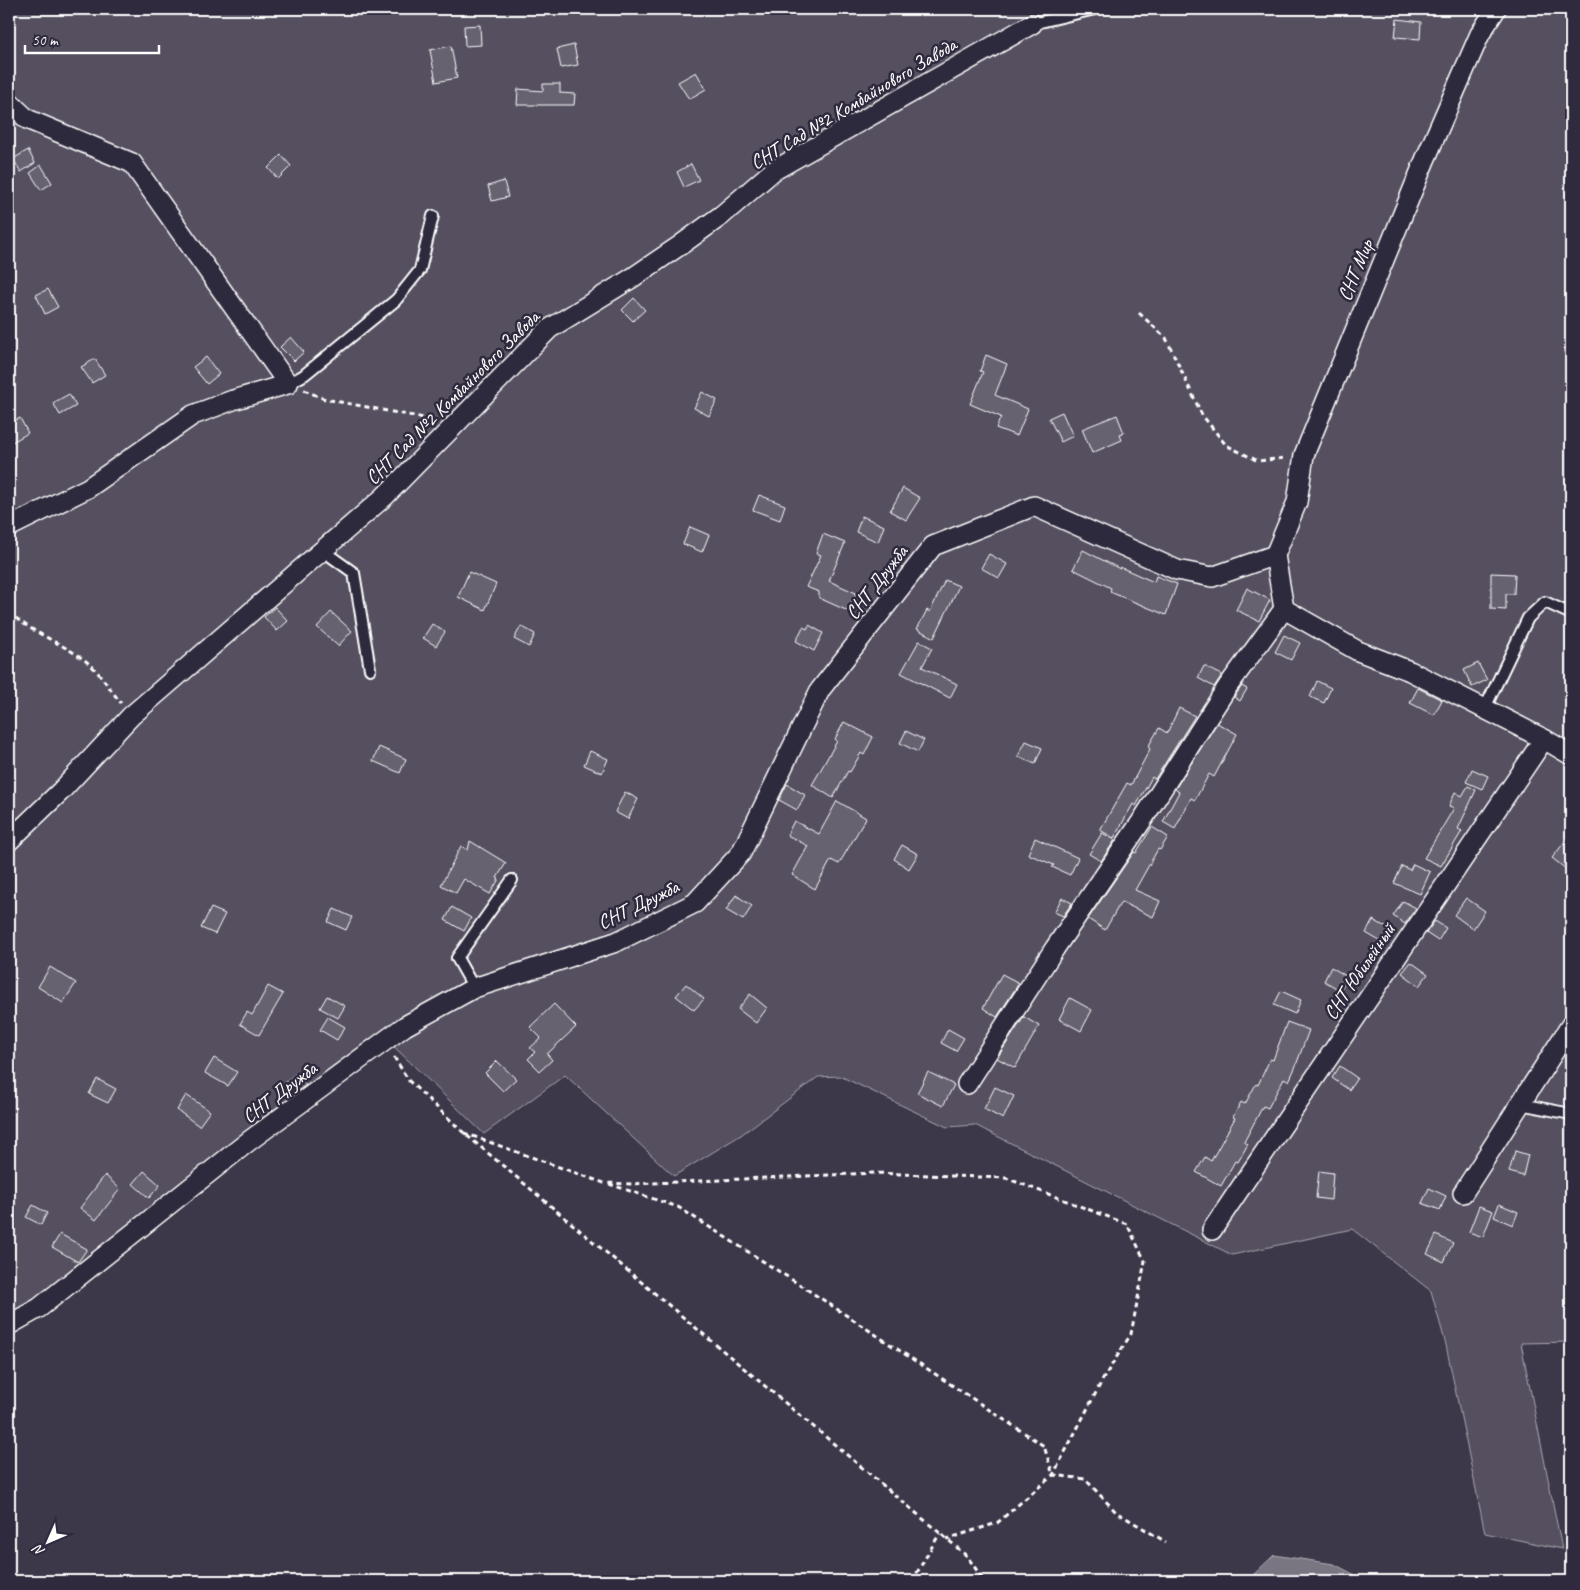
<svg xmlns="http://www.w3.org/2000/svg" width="1580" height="1590" font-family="Caveat,sans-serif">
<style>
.green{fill:#555060;stroke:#aaa8b0}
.water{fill:#797682;stroke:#afadb4}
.building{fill:#666270;stroke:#fff}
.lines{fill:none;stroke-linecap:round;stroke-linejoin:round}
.service-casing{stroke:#fff;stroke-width:14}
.minor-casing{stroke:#fff;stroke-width:22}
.path{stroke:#fff;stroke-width:3;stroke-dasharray:5 4;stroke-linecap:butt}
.service{stroke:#2f2a3d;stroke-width:10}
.minor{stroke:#2f2a3d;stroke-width:19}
.labels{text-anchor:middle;stroke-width:5;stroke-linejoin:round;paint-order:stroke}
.street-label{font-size:20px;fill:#fff;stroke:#2f2a3d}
</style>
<rect width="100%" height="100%" fill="#3c3749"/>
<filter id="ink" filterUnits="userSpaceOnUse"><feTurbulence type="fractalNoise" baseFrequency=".02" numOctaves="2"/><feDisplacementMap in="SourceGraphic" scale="10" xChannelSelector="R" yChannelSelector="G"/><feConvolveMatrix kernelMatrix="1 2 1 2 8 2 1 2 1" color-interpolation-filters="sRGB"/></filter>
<g filter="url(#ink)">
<!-- green -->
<path class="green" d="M9,9H1571V1342L1521,1343L1562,1549L1485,1533L1446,1345L1431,1291L1352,1229L1232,1255L975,1125L947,1127L840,1076L818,1077L741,1135L674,1176L565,1075L484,1134L383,1036L36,1300L9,1317Z"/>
<!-- water -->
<path class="water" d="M1274,1555L1334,1564L1359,1577L1379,1581H1234L1252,1576Z"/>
<!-- building -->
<g class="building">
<path d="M1397,19L1421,22L1420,39L1395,37Z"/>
<path d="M480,25L481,45L465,46L464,26Z"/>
<path d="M574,45L578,65L561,68L557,49Z"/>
<path d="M451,46L457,78L436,82L430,50Z"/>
<path d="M696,72L706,89L689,99L678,82Z"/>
<path d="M543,84H560V93L575,94L574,105H517L518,89L543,91Z"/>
<path d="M28,150L35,163L21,172L13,159Z"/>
<path d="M281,155L291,166L278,179L268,168Z"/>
<path d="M691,164L699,180L684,187L677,172Z"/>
<path d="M41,165L52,183L41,190L30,173Z"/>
<path d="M504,181L508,197L492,201L488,186Z"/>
<path d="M48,289L58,307L45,314L36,295Z"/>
<path d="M634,298L645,310L633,321L622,310Z"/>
<path d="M291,337L304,352L294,361L280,347Z"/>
<path d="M986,355L1007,364L995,395L1028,409L1017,436L996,428L1001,417L970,404L983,372L980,371Z"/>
<path d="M206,357L219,374L207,384L193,367Z"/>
<path d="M95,359L105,375L92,383L81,367Z"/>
<path d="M702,392L717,400L709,416L694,408Z"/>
<path d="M69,394L76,406L60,415L53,403Z"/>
<path d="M1062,412L1073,436L1061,442L1049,418Z"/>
<path d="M1117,415L1124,433L1120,435L1122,440L1092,453L1082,429Z"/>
<path d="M20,418L28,433L9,444V424Z"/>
<path d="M903,488L920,498L906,520L890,511Z"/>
<path d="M759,495L785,505L780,520L753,510Z"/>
<path d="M862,516L884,526L878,542L856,532Z"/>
<path d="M690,527L709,535L702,552L683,544Z"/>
<path d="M823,534L845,543L829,581L856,593L848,611L819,598V592L806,587L821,555L816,553Z"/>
<path d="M1083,550L1120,569V567L1154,582L1156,576L1177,584L1166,615L1110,592L1111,588L1073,569Z"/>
<path d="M989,554L1007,564L999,578L981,568Z"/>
<path d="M469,572L496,584L485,610L458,597Z"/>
<path d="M1491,573L1515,574L1514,594H1506V610L1491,609Z"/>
<path d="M945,580L959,586L934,638L917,629L927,610L930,612Z"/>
<path d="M1247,588L1270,600L1259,621L1236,610Z"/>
<path d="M275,607L288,621L277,631L264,617Z"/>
<path d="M331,612L352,631L338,646L317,627Z"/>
<path d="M432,624L445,632L436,646L423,638Z"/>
<path d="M809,625L823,633L814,651L796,641L803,627L807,629Z"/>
<path d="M521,626L535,634L529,647L514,639Z"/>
<path d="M1284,635L1300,643L1291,660L1275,652Z"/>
<path d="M919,641L932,648L922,667L957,684L950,698L901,673Z"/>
<path d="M1478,663L1487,680L1472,687L1464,670Z"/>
<path d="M1204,666L1222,675L1214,687L1198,678Z"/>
<path d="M1317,681L1331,688L1324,703L1310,697Z"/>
<path d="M1242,686L1247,689L1240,701L1234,697Z"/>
<path d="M1418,688L1442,700L1434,715L1410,703Z"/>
<path d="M1179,708L1195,716L1155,779L1152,777L1136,806L1133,804L1114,838L1100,830L1127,783L1131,785L1150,749L1148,747L1159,728L1167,733Z"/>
<path d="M844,722L873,737L864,755L861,753L850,772L848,771L833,798L812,785L837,741L835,739Z"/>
<path d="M1217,723L1237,734L1214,777L1209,774L1195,800L1191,798L1175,829L1163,822L1179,792L1175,789Z"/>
<path d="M906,731L924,740L918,752L900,743Z"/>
<path d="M1026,741L1042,748L1035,764L1018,756Z"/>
<path d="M379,747L406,759L400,773L373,761Z"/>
<path d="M590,751L608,759L602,773L584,765Z"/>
<path d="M1472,769L1488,776L1482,789L1466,782Z"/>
<path d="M787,784L805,795L797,810L779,800Z"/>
<path d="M1468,786L1476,790L1458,829L1462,831L1441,866L1424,858L1454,808L1449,806L1455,792L1462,796Z"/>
<path d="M625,792L638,799L628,819L615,812Z"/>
<path d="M837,801L866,818L839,864L831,860L815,889L792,875L808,846L787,835L794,821L819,834Z"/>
<path d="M1152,827L1168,837L1160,850L1158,849L1135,890L1160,901L1153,917L1121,902L1105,930L1088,919L1134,852L1136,853Z"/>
<path d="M1102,833L1115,840L1101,861L1089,854Z"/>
<path d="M1571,834V873L1552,858Z"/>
<path d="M1035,838L1078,858L1070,875L1052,867L1054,865L1028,854Z"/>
<path d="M470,841L506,863L497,878L499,879L490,894L464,879L456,893L441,885L461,846L468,850Z"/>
<path d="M902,845L918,854L909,869L894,859Z"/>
<path d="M1413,864L1430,872L1420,894L1394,883L1402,866L1410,870Z"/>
<path d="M736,895L752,906L743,920L726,910Z"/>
<path d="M1062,898L1072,903L1063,916L1054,912Z"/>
<path d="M1466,898L1485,911L1473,929L1454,915Z"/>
<path d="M1403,901L1416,908L1405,924L1393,916Z"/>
<path d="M452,907L471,918L464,931L445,920Z"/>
<path d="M211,908L225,914L215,934L201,928Z"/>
<path d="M334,909L352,917L346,930L328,922Z"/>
<path d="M1373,920L1391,930L1383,943L1366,933Z"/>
<path d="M1435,921L1446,928L1438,941L1426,933Z"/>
<path d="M1411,962L1428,974L1419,986L1402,973Z"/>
<path d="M50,967L76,983L63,1003L38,987Z"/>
<path d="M1331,967L1348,977L1340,990L1324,981Z"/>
<path d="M1002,974L1019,983L997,1017L983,1008Z"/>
<path d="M686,984L704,999L694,1010L676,996Z"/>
<path d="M268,986L283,994L259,1035L240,1024L247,1012L252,1015Z"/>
<path d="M1281,991L1301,1000L1295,1014L1274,1005Z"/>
<path d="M750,994L767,1008L756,1023L738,1009Z"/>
<path d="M327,996L345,1006L338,1018L320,1008Z"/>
<path d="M1070,998L1092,1010L1081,1031L1059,1019Z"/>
<path d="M554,1004L576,1027L547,1054L552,1060L540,1071L528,1059L535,1052L530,1048L541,1038L530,1027Z"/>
<path d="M328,1017L345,1027L337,1040L320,1030Z"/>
<path d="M1024,1017L1039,1026L1015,1068L997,1058Z"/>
<path d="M1287,1022L1309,1030L1295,1068L1289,1081L1284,1078L1268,1108L1263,1106L1244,1142L1248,1144L1238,1162L1235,1161L1221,1186L1196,1172L1205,1157L1211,1161L1235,1118L1233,1117L1241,1102L1245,1104L1256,1084L1258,1085L1270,1059L1273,1060Z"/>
<path d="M948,1029L964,1038L956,1051L941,1043Z"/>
<path d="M214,1058L237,1072L228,1086L205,1073Z"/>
<path d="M497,1061L516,1079L503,1091L485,1073Z"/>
<path d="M1340,1066L1357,1078L1349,1090L1332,1078Z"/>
<path d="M928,1072L954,1085L943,1106L917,1093Z"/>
<path d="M295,1074L306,1085L291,1096L282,1086Z"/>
<path d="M97,1079L116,1089L108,1103L89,1094Z"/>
<path d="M995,1087L1014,1096L1003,1119L984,1109Z"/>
<path d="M186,1095L210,1111L199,1126L177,1110Z"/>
<path d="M1515,1151L1528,1155L1523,1176L1509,1172Z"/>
<path d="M144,1171L160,1185L149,1198L133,1184Z"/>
<path d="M1319,1171L1333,1173L1331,1200L1316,1198Z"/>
<path d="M105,1175L120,1189L96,1220L80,1208Z"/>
<path d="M1429,1188L1446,1196L1440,1210L1422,1203Z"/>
<path d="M1499,1204L1518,1212L1513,1225L1494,1217Z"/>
<path d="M33,1205L47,1213L41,1225L26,1217Z"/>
<path d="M1479,1206L1493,1211L1483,1237L1469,1232Z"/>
<path d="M60,1234L87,1249L78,1262L52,1247Z"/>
<path d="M1436,1235L1453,1243L1444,1262L1427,1254Z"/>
</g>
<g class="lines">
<defs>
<g id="service">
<path d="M1032,24L1095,9"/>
<path d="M288,384L304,375L396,300L420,270L433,216"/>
<path d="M322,550L354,573L370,669"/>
<path d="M1485,708L1528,618L1545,602L1571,614"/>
<path d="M474,988L457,958L512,880"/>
<path d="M1520,1104L1571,1114"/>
</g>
<g id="minor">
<path d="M9,102L27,119L132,163L288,384L233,400L193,415L88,488L9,527"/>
<path d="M1275,555L1297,502L1304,455L1425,160L1480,34L1496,9"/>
<path d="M1275,555L1284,609L1358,651L1410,671L1544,739L1571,755"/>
<path d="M9,841L61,791L131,716L384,497L549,329L632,278L682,244L722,215L773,171L1032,24"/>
<path d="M967,1084L1055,948L1141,822L1228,686L1284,609"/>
<path d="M1463,1193L1571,1025"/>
<path d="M1212,1230L1544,739"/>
<path d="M9,1325L39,1308L249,1141L405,1026L474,988L616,942L695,903L741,853L820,690L933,546L1034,506L1177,570L1212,577L1275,555"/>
</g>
</defs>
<!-- service casing -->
<use href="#service" class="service-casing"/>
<!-- minor casing -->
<use href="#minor" class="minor-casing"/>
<!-- path -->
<g class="path">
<path d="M1139,313L1166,338L1202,415L1226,445L1258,461L1286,458"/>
<path d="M304,390L325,399L434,420"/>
<path d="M9,612C31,633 63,643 87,662C99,671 111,691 121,703"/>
<path d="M394,1057L409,1081L464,1133L947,1539L967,1556L984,1581"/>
<path d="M464,1133L604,1183L632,1184L874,1173L1006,1178L1127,1224L1145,1261L1131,1334L1103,1379L1053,1475L997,1523L947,1539"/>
<path d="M609,1184L678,1207L808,1290L1044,1446L1053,1475L1085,1479L1116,1512L1166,1542"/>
<path d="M912,1581L940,1533"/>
</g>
<!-- service -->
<use href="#service" class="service"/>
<!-- minor -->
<use href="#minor" class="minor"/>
</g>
</g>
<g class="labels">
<!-- street labels -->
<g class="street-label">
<text transform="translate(853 103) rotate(-31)" y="7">СНТ Сад №2 Комбайнового Завода</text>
<text transform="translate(1355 270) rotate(-68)" y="7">СНТ Мир</text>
<text transform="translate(452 397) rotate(-45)" y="7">СНТ Сад №2 Комбайнового Завода</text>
<text transform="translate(876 582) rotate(-52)" y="7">СНТ Дружба</text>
<text transform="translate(638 904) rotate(-26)" y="7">СНТ Дружба</text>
<text transform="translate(1359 971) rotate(-56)" y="7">СНТ Юбилейный</text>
<text transform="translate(279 1092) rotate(-37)" y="7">СНТ Дружба</text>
</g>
</g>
<!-- margin -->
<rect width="1580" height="1590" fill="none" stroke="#2f2a3d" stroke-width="30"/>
<rect x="15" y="15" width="1550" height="1560" fill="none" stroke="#fff" stroke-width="2" filter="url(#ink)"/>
<!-- north arrow -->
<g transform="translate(48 1542) rotate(225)" stroke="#2f2a3d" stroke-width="4" paint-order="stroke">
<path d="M0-4L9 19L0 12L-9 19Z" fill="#ffffff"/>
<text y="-8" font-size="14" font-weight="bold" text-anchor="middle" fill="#ffffff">N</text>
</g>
<!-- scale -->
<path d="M25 45v8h134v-8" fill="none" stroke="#ffffff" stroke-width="2.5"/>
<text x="32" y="45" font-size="15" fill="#ffffff" stroke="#2f2a3d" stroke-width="4" paint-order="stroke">50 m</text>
</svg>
